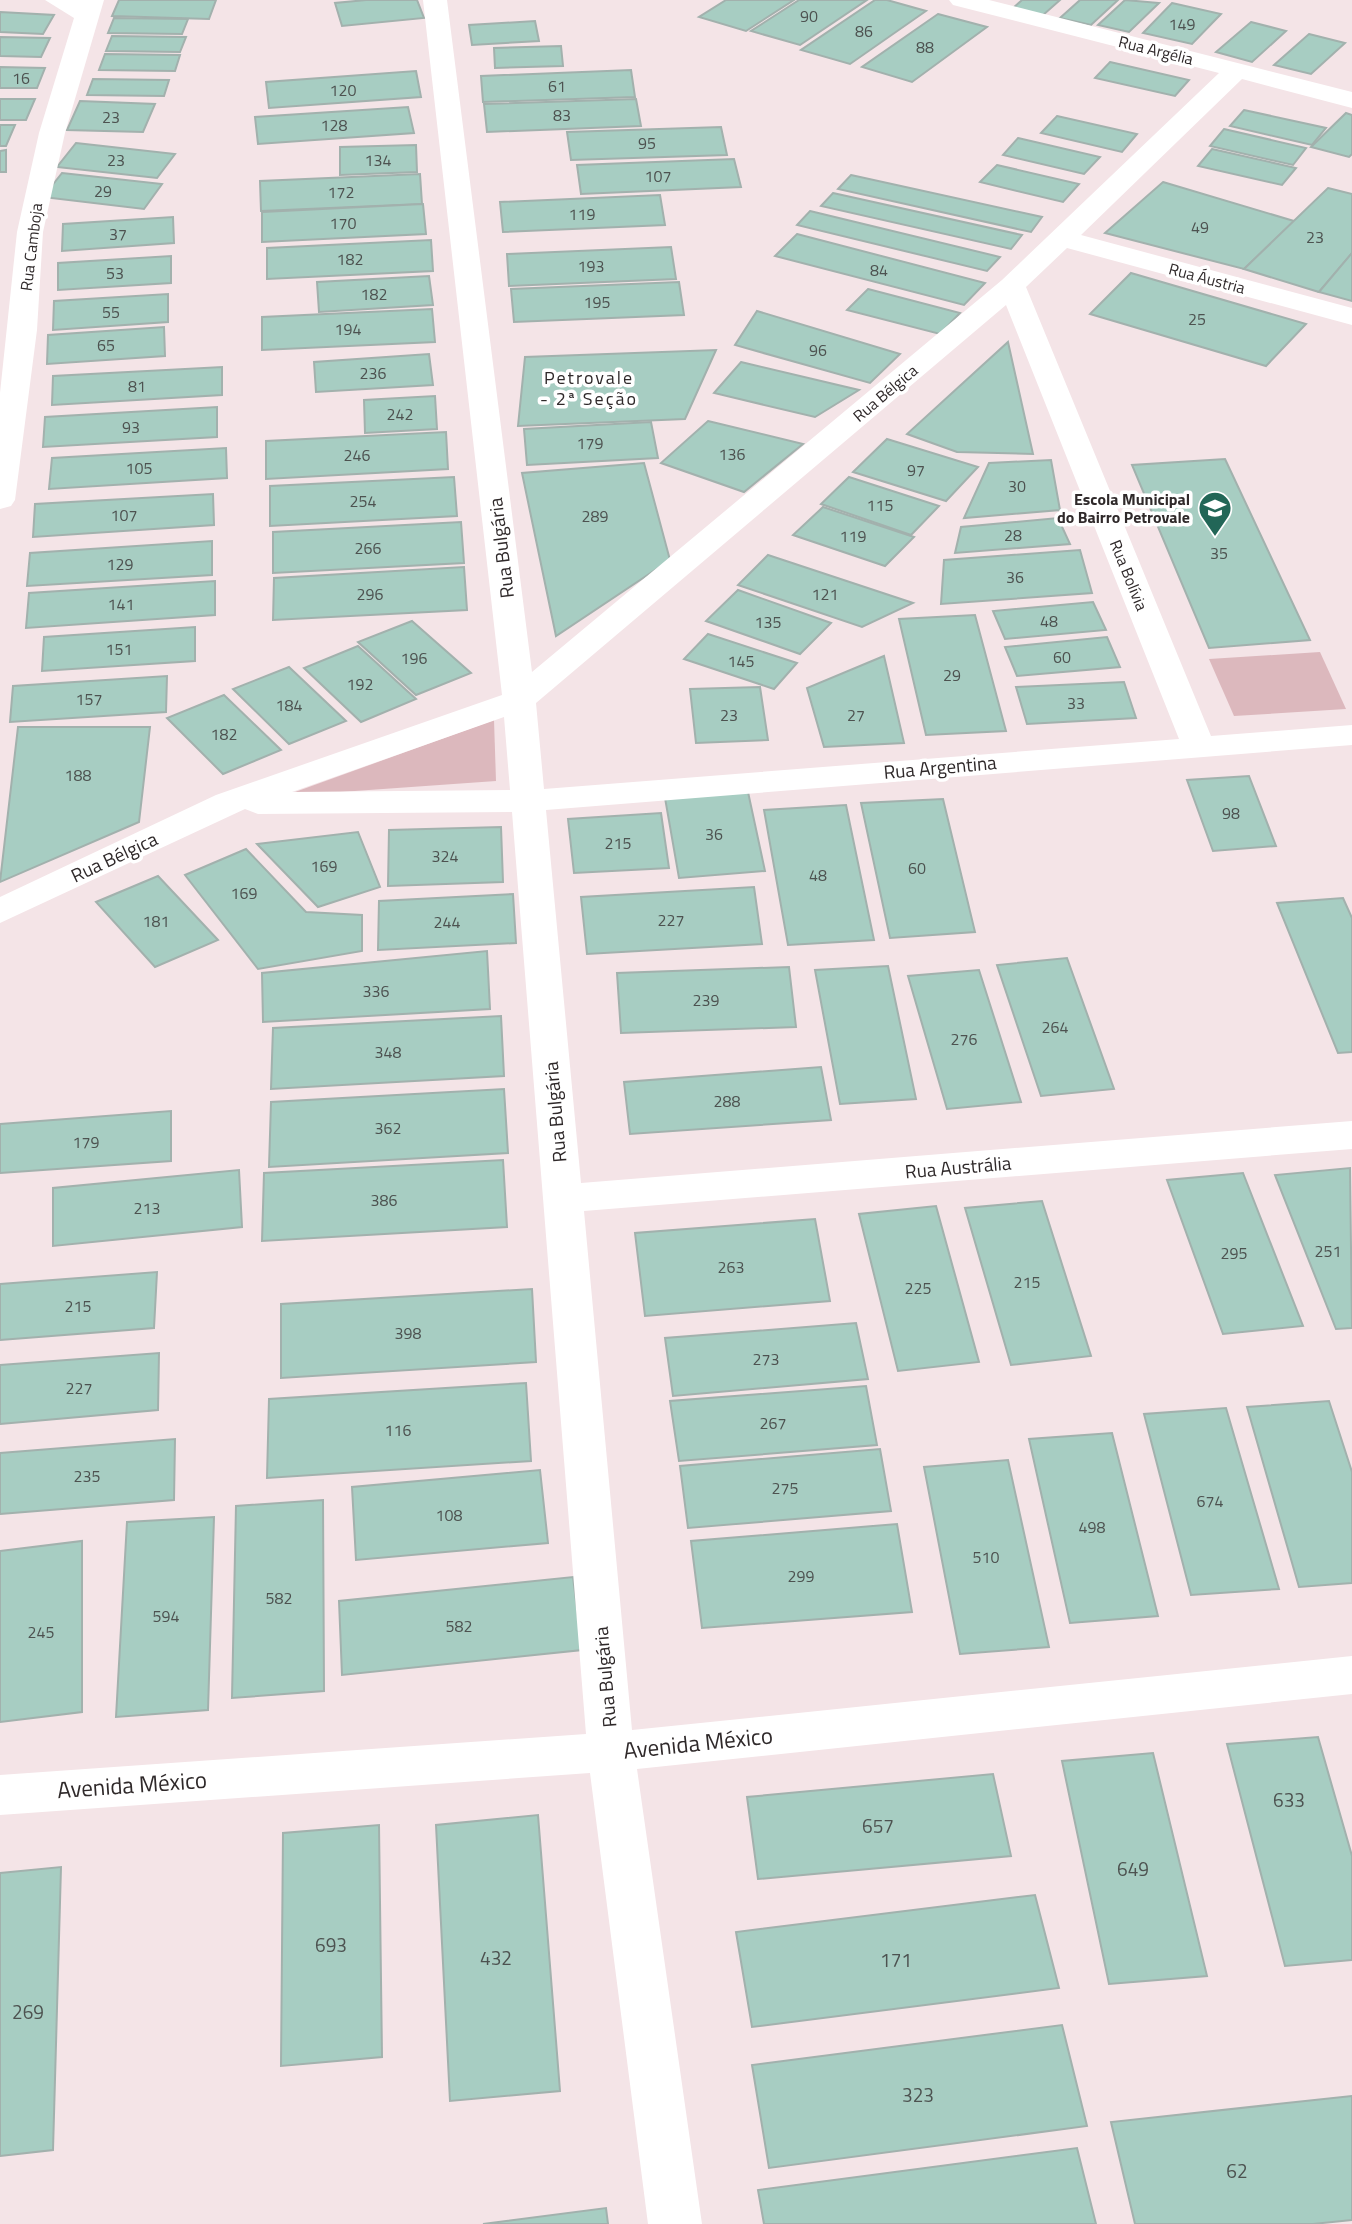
<svg xmlns="http://www.w3.org/2000/svg" width="1352" height="2224" font-family="'Titillium Web',sans-serif">
<style>
.green{fill:#dcb8bd}
.building{fill:#a7cdc2;stroke:#a2b1ad;stroke-width:2}
.lines{fill:none;stroke-linecap:round;stroke-linejoin:round}
.street{fill:#fff;fill-rule:evenodd}
.labels{text-anchor:middle;stroke-width:7;stroke-linejoin:round;paint-order:stroke}
.number-label{font-size:16px;fill:#4d5250}
.far-street-label{font-size:16px;fill:#2f292a;stroke:#fff}
.far-poi-label{font-size:16px;font-weight:bold;fill:#2f292a;stroke:#fff;text-anchor:end}
.far-neighbourhood-label{font-size:18px;letter-spacing:2px;fill:#2f292a;stroke:#fff}
.street-label{font-size:19px;fill:#2f292a;stroke:#fff}
.near-number-label{font-size:19px;fill:#4d5250}
.near-street-label{font-size:23px;fill:#2f292a;stroke:#fff}
</style>
<rect width="100%" height="100%" fill="#f4e4e7"/>
<!-- green -->
<g class="green">
<path d="M1320,652L1346,709L1234,716L1209,659Z"/>
<path d="M494,720L496,781L284,796Z"/>
</g>
<!-- building -->
<g class="building">
<path d="M119,0H216L209,19L112,16Z"/>
<path d="M366,0H417L424,18L342,26L335,3Z"/>
<path d="M726,0H794L746,31L699,17Z"/>
<path d="M799,0H867L800,45L751,31Z"/>
<path d="M875,0H887L926,11L850,64L801,50Z"/>
<path d="M1022,0H1060L1042,16L1012,9Z"/>
<path d="M1080,0H1118L1091,25L1060,18Z"/>
<path d="M1125,0L1159,3L1129,32L1098,25Z"/>
<path d="M1172,3L1221,14L1192,44L1143,33Z"/>
<path d="M0,12L54,15L43,34L0,32Z"/>
<path d="M938,14L987,27L912,82L862,67Z"/>
<path d="M114,18L188,19L182,34L108,33Z"/>
<path d="M535,21L539,41L472,45L469,25Z"/>
<path d="M1251,22L1286,31L1252,62L1216,52Z"/>
<path d="M1309,34L1345,43L1311,74L1274,65Z"/>
<path d="M112,36L186,37L180,52L106,51Z"/>
<path d="M0,37L50,38L41,57L0,56Z"/>
<path d="M561,46L563,66L495,68L494,48Z"/>
<path d="M105,54L180,55L175,71L99,70Z"/>
<path d="M1110,62L1189,80L1175,96L1095,78Z"/>
<path d="M0,67L45,68L37,88H0Z"/>
<path d="M631,70L635,97L483,102L481,76Z"/>
<path d="M416,71L421,97L269,108L266,82Z"/>
<path d="M93,79L169,80L164,96L87,95Z"/>
<path d="M0,99H35L26,120H0Z"/>
<path d="M636,99L641,126L487,132L484,104Z"/>
<path d="M80,101L155,104L143,132L67,130Z"/>
<path d="M408,107L414,133L258,144L255,117Z"/>
<path d="M1244,110L1326,128L1312,145L1230,126Z"/>
<path d="M1346,113L1352,115V154L1349,157L1311,147Z"/>
<path d="M1057,116L1137,134L1122,152L1041,133Z"/>
<path d="M0,125H15L6,146H0Z"/>
<path d="M721,127L727,155L571,160L567,132Z"/>
<path d="M1224,129L1306,148L1293,165L1210,146Z"/>
<path d="M1018,138L1100,157L1084,174L1003,155Z"/>
<path d="M76,143L175,154L157,178L57,167Z"/>
<path d="M416,145L417,172L340,175V147Z"/>
<path d="M1212,149L1296,168L1282,185L1198,166Z"/>
<path d="M6,150V172H0V151Z"/>
<path d="M734,159L741,187L581,194L577,165Z"/>
<path d="M997,165L1079,184L1063,202L980,182Z"/>
<path d="M62,173L162,184L144,209L43,197Z"/>
<path d="M420,174L422,204L261,211L260,181Z"/>
<path d="M851,175L1042,217L1031,232L838,189Z"/>
<path d="M1163,182L1294,221L1244,269L1105,233Z"/>
<path d="M1328,188L1352,194V253L1319,292L1244,269Z"/>
<path d="M833,193L1022,235L1011,249L821,206Z"/>
<path d="M660,195L665,225L503,232L500,202Z"/>
<path d="M423,204L426,234L262,242V212Z"/>
<path d="M810,211L1000,257L987,271L797,225Z"/>
<path d="M173,217L174,243L62,251L63,224Z"/>
<path d="M797,234L985,283L964,305L775,256Z"/>
<path d="M431,240L433,271L267,279V248Z"/>
<path d="M671,247L676,279L509,286L507,254Z"/>
<path d="M1352,253V301L1319,292Z"/>
<path d="M171,256V283L58,290V263Z"/>
<path d="M1131,273L1306,324L1266,366L1090,314Z"/>
<path d="M429,276L433,305L319,312L317,282Z"/>
<path d="M679,282L684,315L514,322L511,289Z"/>
<path d="M868,289L960,313L940,334L847,310Z"/>
<path d="M168,294V322L53,330L54,301Z"/>
<path d="M432,309L435,342L262,350V317Z"/>
<path d="M757,311L900,354L870,383L735,345Z"/>
<path d="M164,327L165,356L47,364L48,335Z"/>
<path d="M1008,342L1033,454L957,452L907,434Z"/>
<path d="M716,350L685,419L518,426L525,357Z"/>
<path d="M429,354L433,385L316,392L314,362Z"/>
<path d="M741,362L859,390L815,417L714,393Z"/>
<path d="M222,367V395L52,405L53,376Z"/>
<path d="M435,396L437,429L365,433L364,400Z"/>
<path d="M217,407V437L43,447L45,417Z"/>
<path d="M708,421L803,444L744,492L661,463Z"/>
<path d="M651,422L658,458L527,465L524,429Z"/>
<path d="M446,432L448,469L266,479V441Z"/>
<path d="M887,439L978,467L946,501L853,472Z"/>
<path d="M226,448L227,478L49,489L52,458Z"/>
<path d="M1225,459L1310,640L1209,648L1132,465Z"/>
<path d="M1051,460L1060,510L964,518L989,463Z"/>
<path d="M644,463L670,560L556,636L522,473Z"/>
<path d="M454,477L457,516L270,526V486Z"/>
<path d="M849,477L939,506L911,535L821,504Z"/>
<path d="M213,494L214,525L33,537L35,504Z"/>
<path d="M823,507L914,537L885,566L793,535Z"/>
<path d="M1058,518L1070,544L955,553L961,527Z"/>
<path d="M461,522L464,563L273,573V532Z"/>
<path d="M212,541V575L27,586L30,553Z"/>
<path d="M1080,550L1092,593L941,604L944,560Z"/>
<path d="M768,555L913,603L862,627L738,585Z"/>
<path d="M464,567L467,610L273,620L274,578Z"/>
<path d="M215,581V615L26,628L29,593Z"/>
<path d="M738,590L831,623L800,654L706,621Z"/>
<path d="M1093,602L1106,630L1005,639L993,611Z"/>
<path d="M975,615L1006,731L926,735L899,619Z"/>
<path d="M412,621L471,673L416,695L358,642Z"/>
<path d="M195,627V661L42,671L44,637Z"/>
<path d="M708,634L797,663L774,689L684,659Z"/>
<path d="M1107,637L1120,667L1017,676L1005,647Z"/>
<path d="M358,646L416,699L361,722L304,668Z"/>
<path d="M884,656L904,743L824,747L807,688Z"/>
<path d="M289,667L346,721L289,744L233,689Z"/>
<path d="M167,676L166,712L10,722L13,686Z"/>
<path d="M1124,682L1136,718L1027,724L1016,687Z"/>
<path d="M760,687L768,740L696,743L690,689Z"/>
<path d="M224,695L281,750L223,774L167,718Z"/>
<path d="M18,727H150L139,822L0,882Z"/>
<path d="M1249,776L1276,846L1213,851L1187,780Z"/>
<path d="M748,792L765,871L679,878L665,798Z"/>
<path d="M943,799L975,932L890,938L861,803Z"/>
<path d="M846,805L874,940L788,945L764,810Z"/>
<path d="M661,813L669,868L574,873L568,819Z"/>
<path d="M501,827L503,882L388,886L389,830Z"/>
<path d="M358,832L380,887L318,907L257,844Z"/>
<path d="M246,849L306,912L362,915V951L258,969L185,875Z"/>
<path d="M158,876L218,940L155,967L96,902Z"/>
<path d="M754,887L762,944L587,954L581,897Z"/>
<path d="M513,894L516,943L378,950L379,901Z"/>
<path d="M1343,898L1352,918V1052L1338,1053L1277,903Z"/>
<path d="M487,951L490,1009L263,1022L262,973Z"/>
<path d="M1067,958L1114,1089L1041,1096L997,965Z"/>
<path d="M888,966L916,1099L840,1104L815,970Z"/>
<path d="M789,967L796,1027L621,1033L617,973Z"/>
<path d="M979,970L1021,1102L947,1109L908,976Z"/>
<path d="M501,1016L504,1076L271,1089L273,1028Z"/>
<path d="M821,1067L831,1120L630,1134L624,1082Z"/>
<path d="M504,1089L508,1153L269,1167L271,1102Z"/>
<path d="M171,1111V1161L0,1173V1124Z"/>
<path d="M503,1160L507,1227L262,1241L264,1173Z"/>
<path d="M1350,1168L1352,1328L1336,1329L1275,1175Z"/>
<path d="M239,1170L242,1227L53,1246V1188Z"/>
<path d="M1243,1173L1303,1326L1223,1334L1167,1180Z"/>
<path d="M1042,1201L1091,1356L1011,1365L965,1208Z"/>
<path d="M936,1206L979,1362L898,1371L859,1214Z"/>
<path d="M815,1219L830,1301L645,1316L635,1233Z"/>
<path d="M157,1272L154,1328L0,1340V1284Z"/>
<path d="M532,1289L536,1362L281,1378V1304Z"/>
<path d="M856,1323L868,1379L673,1396L665,1338Z"/>
<path d="M159,1353L158,1410L0,1424V1365Z"/>
<path d="M526,1383L531,1461L267,1478L269,1399Z"/>
<path d="M866,1386L877,1445L679,1461L670,1401Z"/>
<path d="M1329,1401L1352,1472V1583L1299,1587L1247,1407Z"/>
<path d="M1226,1408L1279,1589L1191,1595L1144,1414Z"/>
<path d="M1112,1433L1158,1616L1070,1623L1029,1439Z"/>
<path d="M175,1439L174,1500L0,1514V1453Z"/>
<path d="M880,1449L891,1511L688,1528L680,1466Z"/>
<path d="M1008,1460L1049,1647L960,1654L924,1467Z"/>
<path d="M540,1470L548,1543L356,1560L352,1487Z"/>
<path d="M323,1500L324,1691L232,1698L236,1506Z"/>
<path d="M214,1517L208,1710L116,1717L127,1522Z"/>
<path d="M897,1524L912,1612L702,1628L691,1541Z"/>
<path d="M82,1541V1712L0,1722V1551Z"/>
<path d="M573,1577L582,1650L342,1675L339,1601Z"/>
<path d="M1318,1737L1352,1856V1960L1285,1966L1227,1744Z"/>
<path d="M1153,1753L1207,1976L1109,1984L1062,1761Z"/>
<path d="M993,1774L1011,1856L758,1879L747,1797Z"/>
<path d="M538,1815L560,2091L450,2101L436,1825Z"/>
<path d="M379,1825L382,2057L281,2066L283,1833Z"/>
<path d="M61,1867L53,2150L0,2156V1873Z"/>
<path d="M1035,1895L1059,1988L752,2027L736,1932Z"/>
<path d="M1062,2025L1087,2126L769,2168L752,2065Z"/>
<path d="M1352,2096V2220L1313,2224H1135L1111,2122Z"/>
<path d="M1077,2148L1096,2224H764L758,2190Z"/>
<path d="M606,2208L608,2224H483Z"/>
</g>
<g class="lines">
<!-- street -->
<g class="street">
<path d="M45,0H104L65,133L43,232L37,330L15,500L11,506L0,509V393L17,232L39,133L74,18Z"/>
<path d="M423,0H447L532,672L1002,280L1219,73L953,5L949,0H989L1352,92V108L1242,79L1081,235L1352,308V325L1067,248L1026,287L1211,736L1352,725V745L546,810L581,1183L1352,1121V1149L584,1211L632,1730L1352,1656V1694L637,1769L702,2224H648L590,1773L0,1815V1775L586,1734L512,812L258,814L245,809L0,923V897L216,795L502,695ZM1006,305L1179,739L544,789L536,703ZM504,717L510,790L292,792Z"/>
</g>
</g>
<!-- icons -->
<defs>
<symbol id="school-pin" viewBox="-11 -11 22 30"><path d="M0 17L-7.5 6A9.5 9.5 0 1 1 7.5 6Z" fill="#226657" stroke="#fff"/><path d="M0-5L7-2L0 1L-7-2ZM-4 1L0 2.5L4 1V4Q0 6-4 4Z" fill="#fff"/></symbol>
</defs>
<g fill-rule="evenodd">
<use href="#school-pin" x="1196" y="489" width="38" height="52"/>
</g>
<g class="labels">
<!-- number labels -->
<g class="number-label">
<text x="809" y="22">90</text>
<text x="1182" y="30">149</text>
<text x="864" y="37">86</text>
<text x="925" y="53">88</text>
<text x="21" y="84">16</text>
<text x="557" y="92">61</text>
<text x="343" y="96">120</text>
<text x="562" y="121">83</text>
<text x="111" y="123">23</text>
<text x="334" y="131">128</text>
<text x="647" y="149">95</text>
<text x="116" y="166">23</text>
<text x="378" y="166">134</text>
<text x="658" y="182">107</text>
<text x="103" y="197">29</text>
<text x="341" y="198">172</text>
<text x="582" y="220">119</text>
<text x="343" y="229">170</text>
<text x="1200" y="233">49</text>
<text x="118" y="240">37</text>
<text x="1315" y="243">23</text>
<text x="350" y="265">182</text>
<text x="591" y="272">193</text>
<text x="879" y="276">84</text>
<text x="115" y="279">53</text>
<text x="374" y="300">182</text>
<text x="597" y="308">195</text>
<text x="111" y="318">55</text>
<text x="1197" y="325">25</text>
<text x="348" y="335">194</text>
<text x="106" y="351">65</text>
<text x="818" y="356">96</text>
<text x="373" y="379">236</text>
<text x="137" y="392">81</text>
<text x="400" y="420">242</text>
<text x="131" y="433">93</text>
<text x="590" y="449">179</text>
<text x="732" y="460">136</text>
<text x="357" y="461">246</text>
<text x="139" y="474">105</text>
<text x="916" y="476">97</text>
<text x="1017" y="492">30</text>
<text x="363" y="507">254</text>
<text x="880" y="511">115</text>
<text x="124" y="521">107</text>
<text x="595" y="522">289</text>
<text x="1013" y="541">28</text>
<text x="853" y="542">119</text>
<text x="368" y="554">266</text>
<text x="1219" y="559">35</text>
<text x="120" y="570">129</text>
<text x="1015" y="583">36</text>
<text x="370" y="600">296</text>
<text x="825" y="600">121</text>
<text x="121" y="610">141</text>
<text x="1049" y="627">48</text>
<text x="768" y="628">135</text>
<text x="119" y="655">151</text>
<text x="1062" y="663">60</text>
<text x="414" y="664">196</text>
<text x="741" y="667">145</text>
<text x="952" y="681">29</text>
<text x="360" y="690">192</text>
<text x="89" y="705">157</text>
<text x="1076" y="709">33</text>
<text x="289" y="711">184</text>
<text x="729" y="721">23</text>
<text x="856" y="721">27</text>
<text x="224" y="740">182</text>
<text x="78" y="781">188</text>
<text x="1231" y="819">98</text>
<text x="714" y="840">36</text>
<text x="618" y="849">215</text>
<text x="445" y="862">324</text>
<text x="324" y="872">169</text>
<text x="917" y="874">60</text>
<text x="818" y="881">48</text>
<text x="244" y="899">169</text>
<text x="671" y="926">227</text>
<text x="156" y="927">181</text>
<text x="447" y="928">244</text>
<text x="376" y="997">336</text>
<text x="706" y="1006">239</text>
<text x="1055" y="1033">264</text>
<text x="964" y="1045">276</text>
<text x="388" y="1058">348</text>
<text x="727" y="1107">288</text>
<text x="388" y="1134">362</text>
<text x="86" y="1148">179</text>
<text x="384" y="1206">386</text>
<text x="147" y="1214">213</text>
<text x="1328" y="1257">251</text>
<text x="1234" y="1259">295</text>
<text x="731" y="1273">263</text>
<text x="1027" y="1288">215</text>
<text x="918" y="1294">225</text>
<text x="78" y="1312">215</text>
<text x="408" y="1339">398</text>
<text x="766" y="1365">273</text>
<text x="79" y="1394">227</text>
<text x="773" y="1429">267</text>
<text x="398" y="1436">116</text>
<text x="87" y="1482">235</text>
<text x="785" y="1494">275</text>
<text x="1210" y="1507">674</text>
<text x="449" y="1521">108</text>
<text x="1092" y="1533">498</text>
<text x="986" y="1563">510</text>
<text x="801" y="1582">299</text>
<text x="279" y="1604">582</text>
<text x="166" y="1622">594</text>
<text x="459" y="1632">582</text>
<text x="41" y="1638">245</text>
</g>
<!-- far-street labels -->
<g class="far-street-label">
<text transform="translate(1156 50) rotate(14)" y="6">Rua Argélia</text>
<text transform="translate(31 247) rotate(-83)" y="6">Rua Camboja</text>
<text transform="translate(1207 278) rotate(15)" y="6">Rua Áustria</text>
<text transform="translate(885 393) rotate(-40)" y="6">Rua Bélgica</text>
<text transform="translate(1129 575) rotate(68)" y="6">Rua Bolívia</text>
</g>
<!-- far-poi labels -->
<g class="far-poi-label">
<text x="1190" y="505">Escola Municipal<tspan x="1190" dy="18">do Bairro Petrovale</tspan></text>
</g>
<!-- far-neighbourhood labels -->
<g class="far-neighbourhood-label">
<text x="589" y="384">Petrovale<tspan x="589" dy="21">- 2ª Seção</tspan></text>
</g>
<!-- street labels -->
<g class="street-label">
<text transform="translate(501 548) rotate(-97)" y="7">Rua Bulgária</text>
<text transform="translate(940 767) rotate(-5)" y="7">Rua Argentina</text>
<text transform="translate(114 857) rotate(-25)" y="7">Rua Bélgica</text>
<text transform="translate(555 1112) rotate(-95)" y="7">Rua Bulgária</text>
<text transform="translate(958 1167) rotate(-5)" y="7">Rua Austrália</text>
<text transform="translate(605 1677) rotate(-95)" y="7">Rua Bulgária</text>
</g>
<!-- near-number labels -->
<g class="near-number-label">
<text x="1289" y="1807">633</text>
<text x="878" y="1833">657</text>
<text x="1133" y="1876">649</text>
<text x="331" y="1952">693</text>
<text x="496" y="1965">432</text>
<text x="896" y="1967">171</text>
<text x="28" y="2019">269</text>
<text x="918" y="2102">323</text>
<text x="1237" y="2178">62</text>
</g>
<!-- near-street labels -->
<g class="near-street-label">
<text transform="translate(698 1743) rotate(-6)" y="8">Avenida México</text>
<text transform="translate(132 1785) rotate(-4)" y="8">Avenida México</text>
</g>
</g>
</svg>
